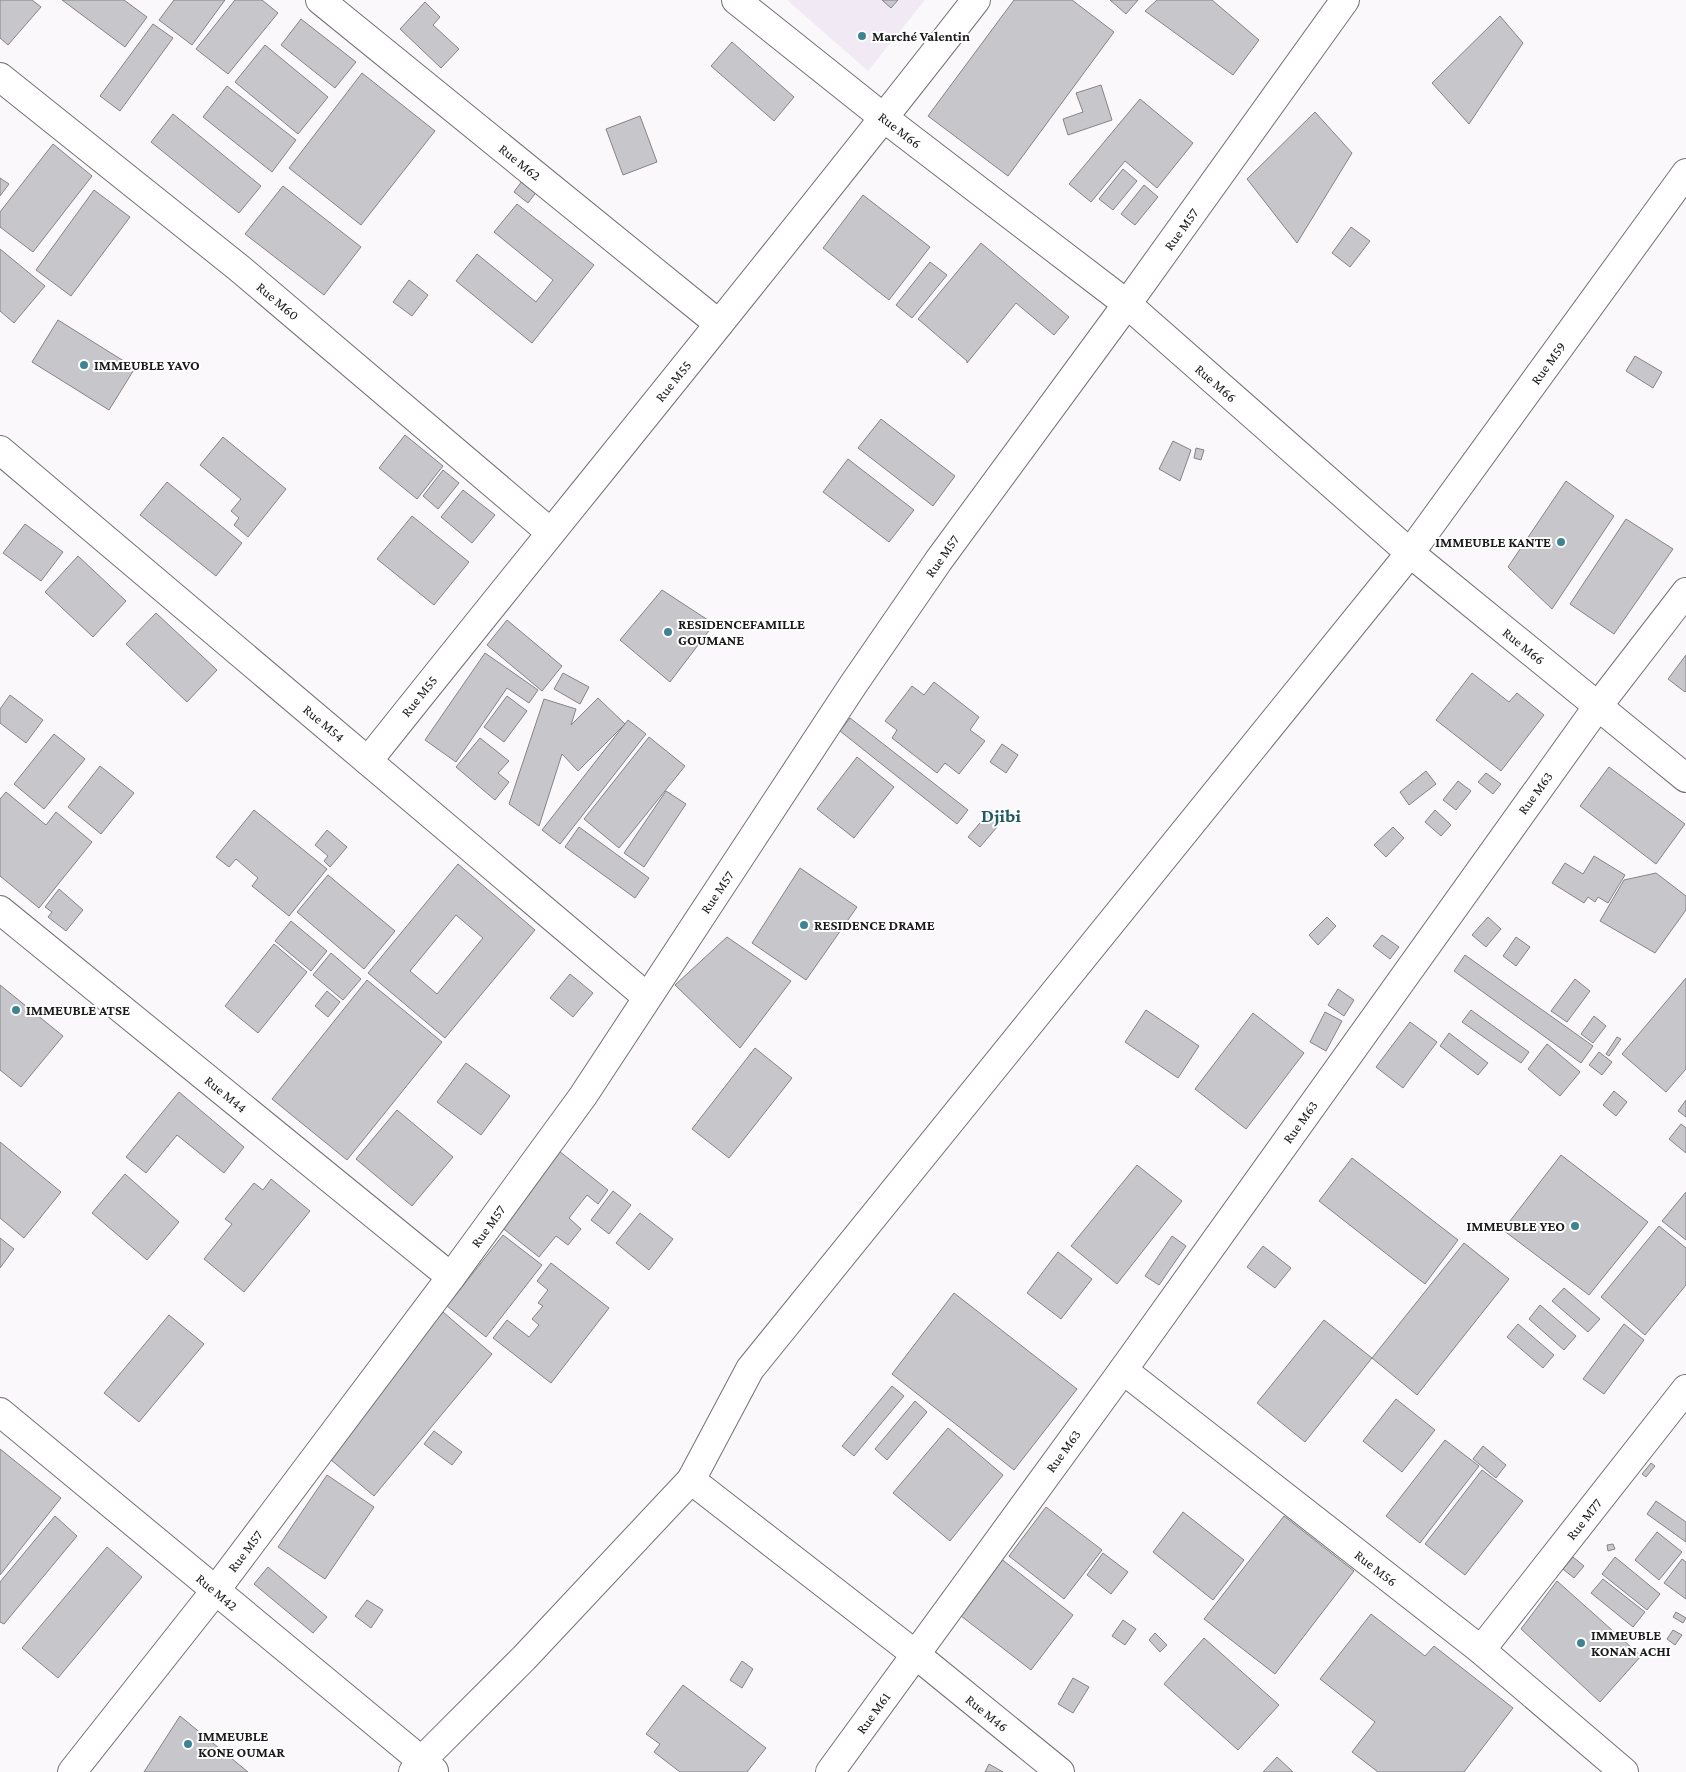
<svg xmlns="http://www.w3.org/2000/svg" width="1686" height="1772" font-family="'Crimson Pro',serif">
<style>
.built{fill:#f1eaf4}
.building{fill:#c7c6ca;stroke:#858488;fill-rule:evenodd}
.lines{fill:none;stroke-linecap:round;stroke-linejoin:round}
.minor-casing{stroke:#747275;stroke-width:30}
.minor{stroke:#fff;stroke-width:28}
.poi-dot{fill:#3f8392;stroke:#fff;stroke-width:2}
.labels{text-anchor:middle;stroke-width:4;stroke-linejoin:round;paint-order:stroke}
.poi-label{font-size:14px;font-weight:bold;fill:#1b1a1b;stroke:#fff;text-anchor:start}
.street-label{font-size:14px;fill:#1b1a1b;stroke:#fff}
.district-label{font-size:19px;font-weight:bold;fill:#225965;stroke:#fff}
</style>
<rect width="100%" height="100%" fill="#faf8fb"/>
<!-- built -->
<path class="built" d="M787,0H925L868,71Z"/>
<!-- building -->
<g class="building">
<path d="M0,0H32L41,7L8,45L0,38Z"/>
<path d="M62,0H124L147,17L125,47Z"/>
<path d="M174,0H225L192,45L159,20Z"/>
<path d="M235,0H262L278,13L228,74L196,49Z"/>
<path d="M882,0H898L891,8Z"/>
<path d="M1014,0H1072L1114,32L1008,176L928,116Z"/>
<path d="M1110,0H1138L1126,14Z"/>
<path d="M1157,0H1212L1259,40L1233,75L1145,11Z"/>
<path d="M425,2L440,17L433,25L459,49L441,68L400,29Z"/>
<path d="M1500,16L1523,43L1469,124L1432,83Z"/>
<path d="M301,19L356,62L335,88L281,45Z"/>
<path d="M153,24L173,38L120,111L100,96Z"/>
<path d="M732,42L794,97L774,121L711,66Z"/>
<path d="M265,45L328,97L298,134L235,82Z"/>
<path d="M362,73L435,131L361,225L289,168Z"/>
<path d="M1101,85L1112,120L1068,135L1063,119L1083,112L1076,93Z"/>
<path d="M227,86L296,140L272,172L203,117Z"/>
<path d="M1140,99L1193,143L1157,188L1125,161L1091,202L1069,184Z"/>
<path d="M1315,112L1352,153L1297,243L1247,179Z"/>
<path d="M173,114L261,186L239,213L151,142Z"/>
<path d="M640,116L657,162L623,175L606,129Z"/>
<path d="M53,144L92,176L33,252L0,227V212Z"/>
<path d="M1123,169L1137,181L1113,210L1099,199Z"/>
<path d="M527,174L541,186L528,203L514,192Z"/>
<path d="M0,178L9,184L0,196Z"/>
<path d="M1144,185L1158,197L1135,225L1121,214Z"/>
<path d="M283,186L361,247L324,295L245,234Z"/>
<path d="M94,190L130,217L71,296L36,270Z"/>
<path d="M863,195L930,247L889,300L823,248Z"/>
<path d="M517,204L594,265L532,343L456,281L477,254L536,302L553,280L494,232Z"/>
<path d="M1351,227L1370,241L1350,267L1332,253Z"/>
<path d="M981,243L1069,317L1054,335L1016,303L967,363V361L918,319Z"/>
<path d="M0,249L45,286L14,323L0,311Z"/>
<path d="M930,262L947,275L912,318L896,305Z"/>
<path d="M409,280L428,295L412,316L393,302Z"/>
<path d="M58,320L135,368L109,410L32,362Z"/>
<path d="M1635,356L1662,372L1653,388L1626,371Z"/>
<path d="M881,419L955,476L933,506L858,448Z"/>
<path d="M405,435L443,466L417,499L379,468Z"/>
<path d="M223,437L286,489L248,537L234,525L239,518L231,511L241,499L200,465Z"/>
<path d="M1173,441L1191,450L1180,481L1159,469Z"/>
<path d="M1196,448L1204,450L1201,460L1194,458Z"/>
<path d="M848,459L914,510L889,542L823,492Z"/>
<path d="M443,470L459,483L438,509L423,496Z"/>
<path d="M1566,481L1614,516L1552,609L1508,567Z"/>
<path d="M167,482L242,543L216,576L140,515Z"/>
<path d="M463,490L495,515L472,543L441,517Z"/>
<path d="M412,516L469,562L434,605L377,559Z"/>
<path d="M1626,519L1673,549L1614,634L1570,604Z"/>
<path d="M25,524L63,552L41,581L3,553Z"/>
<path d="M78,556L126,601L93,637L45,592Z"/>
<path d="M662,590L714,624L670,682L620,640Z"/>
<path d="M156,613L217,670L187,702L126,644Z"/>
<path d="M507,620L562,666L542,691L487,645Z"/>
<path d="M485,653L538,690L529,703L507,688L456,762L425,740Z"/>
<path d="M1686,655V691L1685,692L1668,679Z"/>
<path d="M563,673L589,687L580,704L554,689Z"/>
<path d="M1472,673L1509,702L1517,693L1544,715L1501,771L1436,720Z"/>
<path d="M934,682L979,717L970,730L985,741L959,774L945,763L937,773L892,738L897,730L885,721L912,686L924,695Z"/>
<path d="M10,695L43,720L26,743L0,723V709Z"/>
<path d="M507,696L527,711L504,742L484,727Z"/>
<path d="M598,698L625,724L578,771L562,754L539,826L509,804L544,699L576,709L571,725Z"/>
<path d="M850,718L968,810L957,824L840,731Z"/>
<path d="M628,720L646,734L560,844L542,830Z"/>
<path d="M54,734L85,759L44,809L14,784Z"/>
<path d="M649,737L685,766L619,848L584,819Z"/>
<path d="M480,738L509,761L498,773L509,782L495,800L456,767Z"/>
<path d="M1002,744L1018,755L1006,773L990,762Z"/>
<path d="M857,757L894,787L854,838L817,809Z"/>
<path d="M100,766L134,793L101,834L68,807Z"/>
<path d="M1609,767L1685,824L1656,864L1580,806Z"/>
<path d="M1426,771L1436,784L1409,805L1400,792Z"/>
<path d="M1486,773L1501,784L1493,794L1478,782Z"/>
<path d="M1458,781L1471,791L1456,810L1443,800Z"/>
<path d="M666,791L686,804L644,867L624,853Z"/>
<path d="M6,792L46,825L56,812L92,842L39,908L0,876V799Z"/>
<path d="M254,810L327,869L289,916L252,886L258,878L236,859L229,867L216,857Z"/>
<path d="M991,810L1003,820L980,847L968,837Z"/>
<path d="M1435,810L1451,825L1441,836L1425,822Z"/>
<path d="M579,827L649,878L635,898L565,847Z"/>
<path d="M1393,827L1404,838L1386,857L1374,845Z"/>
<path d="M327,830L347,847L330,867L324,861L328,856L315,845Z"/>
<path d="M1594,856L1625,875L1608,903L1598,897L1595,902L1588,897L1584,903L1552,883L1565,863L1583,874Z"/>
<path d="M458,864L535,930L445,1038L368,973ZM456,915L483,938L437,994L410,971Z"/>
<path d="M800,868L857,907L806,980L752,943Z"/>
<path d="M1656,873L1686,896V910L1655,953L1600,921L1624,880Z"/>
<path d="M328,875L395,931L364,969L297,912Z"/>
<path d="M59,889L83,910L66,931L48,917L52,912L45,907Z"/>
<path d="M1327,917L1336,926L1318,945L1309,935Z"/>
<path d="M1488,917L1501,929L1486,947L1472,935Z"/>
<path d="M291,921L327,951L311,971L275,941Z"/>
<path d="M1382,935L1399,947L1390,959L1373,946Z"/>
<path d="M727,937L791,981L740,1048L675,985Z"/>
<path d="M1516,937L1530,947L1516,966L1503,956Z"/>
<path d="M274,944L307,972L258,1033L225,1006Z"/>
<path d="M331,953L361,979L343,1000L313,975Z"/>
<path d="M1465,955L1593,1046L1581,1063L1454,971Z"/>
<path d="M570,974L593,993L573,1017L550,998Z"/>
<path d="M1686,978V1069L1666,1092L1622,1054Z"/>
<path d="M1575,979L1590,991L1567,1022L1551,1011Z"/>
<path d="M367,980L442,1042L347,1160L272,1099Z"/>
<path d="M0,985L63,1036L21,1087L0,1070Z"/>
<path d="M1338,989L1354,1000L1344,1016L1328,1005Z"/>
<path d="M327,991L340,1002L328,1017L315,1006Z"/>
<path d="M1146,1010L1199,1046L1178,1078L1125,1042Z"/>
<path d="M1471,1010L1529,1052L1521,1063L1462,1022Z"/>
<path d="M1325,1012L1342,1021L1326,1051L1310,1042Z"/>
<path d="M1253,1013L1304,1053L1246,1129L1195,1089Z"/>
<path d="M1594,1016L1606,1026L1593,1043L1581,1034Z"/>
<path d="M1410,1022L1437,1042L1403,1088L1376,1067Z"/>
<path d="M1449,1033L1488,1063L1478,1075L1440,1046Z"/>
<path d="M1617,1037L1621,1039L1609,1056L1606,1054Z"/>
<path d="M1547,1044L1580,1072L1560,1096L1528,1069Z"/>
<path d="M755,1048L792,1078L729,1158L692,1129Z"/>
<path d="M1599,1052L1612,1062L1602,1075L1589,1065Z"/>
<path d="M466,1063L510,1096L481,1135L437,1102Z"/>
<path d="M1614,1091L1627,1102L1616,1116L1603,1105Z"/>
<path d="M179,1092L244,1147L224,1173L177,1135L146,1173L126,1157Z"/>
<path d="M1686,1100V1117L1678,1111Z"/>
<path d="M397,1110L453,1157L412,1206L356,1159Z"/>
<path d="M1681,1124L1686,1128V1153L1669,1139Z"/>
<path d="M0,1142L61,1192L24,1238L0,1218Z"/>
<path d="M559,1151L608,1190L598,1204L587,1195L569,1218L581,1229L568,1245L556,1236L539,1257L500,1226Z"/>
<path d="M1561,1155L1648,1222L1589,1295L1503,1230Z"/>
<path d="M1352,1158L1458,1240L1425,1284L1319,1201Z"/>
<path d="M1137,1165L1182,1201L1117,1284L1071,1246Z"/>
<path d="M125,1174L179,1222L147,1260L92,1213Z"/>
<path d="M271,1179L310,1211L244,1292L204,1259L232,1224L225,1219L254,1183L263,1190Z"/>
<path d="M613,1191L631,1205L609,1234L591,1220Z"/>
<path d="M1686,1192V1240L1662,1221Z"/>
<path d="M640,1213L673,1239L649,1270L616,1243Z"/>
<path d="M1659,1226L1686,1248V1285L1645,1335L1601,1297Z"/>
<path d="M503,1235L542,1265L486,1337L447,1306Z"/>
<path d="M1172,1236L1186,1246L1159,1285L1145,1276Z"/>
<path d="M0,1238L14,1249L0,1268Z"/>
<path d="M1464,1243L1509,1279L1417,1395L1372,1358Z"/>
<path d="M1263,1246L1291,1268L1275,1288L1247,1267Z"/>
<path d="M1058,1252L1092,1279L1061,1319L1027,1293Z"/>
<path d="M551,1263L609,1308L551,1383L493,1338L507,1320L529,1337L539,1325L532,1319L543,1306L538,1303L548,1290L537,1281Z"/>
<path d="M1564,1288L1600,1319L1588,1332L1552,1301Z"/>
<path d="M954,1293L1077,1389L1014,1470L892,1374Z"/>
<path d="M1540,1305L1576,1336L1564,1350L1529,1319Z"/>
<path d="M443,1312L492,1354L374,1496L324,1454Z"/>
<path d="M169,1315L204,1344L139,1422L104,1393Z"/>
<path d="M1324,1320L1372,1358L1305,1442L1257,1403Z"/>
<path d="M1518,1324L1554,1355L1543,1368L1507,1337Z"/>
<path d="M1624,1324L1644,1340L1604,1394L1583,1379Z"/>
<path d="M892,1386L904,1396L854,1456L842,1446Z"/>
<path d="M1396,1399L1435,1430L1402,1472L1363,1441Z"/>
<path d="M915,1401L927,1412L887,1460L875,1449Z"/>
<path d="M948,1428L1003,1475L950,1541L893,1493Z"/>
<path d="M434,1431L462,1452L452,1465L424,1444Z"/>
<path d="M1445,1440L1479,1466L1420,1543L1386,1516Z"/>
<path d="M1483,1446L1506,1465L1496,1478L1473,1459Z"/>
<path d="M0,1449L61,1498L0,1575Z"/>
<path d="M1651,1463L1655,1466L1646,1477L1642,1474Z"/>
<path d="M1482,1470L1523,1501L1465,1575L1425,1544Z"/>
<path d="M327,1475L374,1507L325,1579L278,1547Z"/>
<path d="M1656,1501L1686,1522V1542L1647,1514Z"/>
<path d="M1046,1507L1102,1550L1064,1599L1009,1556Z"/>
<path d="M1183,1512L1244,1560L1213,1600L1153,1552Z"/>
<path d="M55,1516L77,1536L4,1624L0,1622V1582Z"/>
<path d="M1284,1516L1354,1571L1275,1674L1204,1619Z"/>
<path d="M1657,1532L1682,1552L1659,1580L1635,1560Z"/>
<path d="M1613,1544L1615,1549L1608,1551L1607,1545Z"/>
<path d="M107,1547L142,1577L58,1678L22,1648Z"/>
<path d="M1103,1553L1128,1572L1111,1594L1087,1575Z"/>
<path d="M995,1554L1073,1615L1031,1670L952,1609Z"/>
<path d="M1573,1557L1584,1566L1574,1578L1563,1569Z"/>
<path d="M1615,1557L1660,1594L1647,1610L1602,1574Z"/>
<path d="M1682,1559L1686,1562V1599L1664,1583Z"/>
<path d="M268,1567L327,1617L313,1633L254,1584Z"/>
<path d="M1603,1579L1645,1612L1633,1627L1591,1593Z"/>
<path d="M1557,1581L1641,1656L1600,1702L1521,1629Z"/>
<path d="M367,1600L383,1610L371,1628L355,1616Z"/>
<path d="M1676,1612L1686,1618L1683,1623L1673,1617Z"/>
<path d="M1371,1614L1425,1656L1434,1646L1513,1708L1464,1772H1378L1352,1752L1375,1722L1320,1679Z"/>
<path d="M1123,1620L1136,1629L1125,1645L1112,1636Z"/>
<path d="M1673,1630L1682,1635L1675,1645L1667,1639Z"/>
<path d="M1155,1633L1167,1645L1160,1652L1149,1640Z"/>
<path d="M1204,1638L1279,1705L1238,1750L1164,1684Z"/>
<path d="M742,1661L753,1669L742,1688L730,1680Z"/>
<path d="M1073,1678L1089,1687L1073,1713L1058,1704Z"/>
<path d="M683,1685L766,1748L747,1772H680L654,1752L660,1744L646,1734Z"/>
<path d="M180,1716L248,1772H144Z"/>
<path d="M1277,1757L1293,1772H1263Z"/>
<path d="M989,1764L1003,1772H985Z"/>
</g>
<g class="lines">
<defs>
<g id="minor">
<path d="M320,0L719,324"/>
<path d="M736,0L884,118L1127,304L1410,553L1686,778"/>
<path d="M0,77L239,268L550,532"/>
<path d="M0,450L647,997"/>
<path d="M368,761C570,507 777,256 976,0"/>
<path d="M0,910L451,1277"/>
<path d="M1123,1370L1481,1650L1624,1772"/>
<path d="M0,1412L434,1771"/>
<path d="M691,1480L915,1654L1060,1772"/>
<path d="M1481,1650L1686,1389"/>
<path d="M72,1772L215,1591L451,1277L583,1096L853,685L939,560L1127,304L1345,0"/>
<path d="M413,1772L421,1761L524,1658L691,1480L750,1369L1410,553L1686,173"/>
<path d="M830,1772L1123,1370L1598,706L1686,592"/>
</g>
</defs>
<!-- minor casing -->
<use href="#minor" class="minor-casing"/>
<!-- minor -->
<use href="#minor" class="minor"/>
</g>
<!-- markers -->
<g class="poi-dot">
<circle cx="862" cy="36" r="5"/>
<circle cx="84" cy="365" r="5"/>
<circle cx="1561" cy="542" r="5"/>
<circle cx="668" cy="632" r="5"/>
<circle cx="804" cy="925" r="5"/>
<circle cx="16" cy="1010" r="5"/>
<circle cx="1575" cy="1226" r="5"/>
<circle cx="1581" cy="1643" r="5"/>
<circle cx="188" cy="1744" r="5"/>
</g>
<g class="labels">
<!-- poi labels -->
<g class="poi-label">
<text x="872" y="41">Marché Valentin</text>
<text x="94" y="370">IMMEUBLE YAVO</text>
<text x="1551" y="547" text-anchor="end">IMMEUBLE KANTE</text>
<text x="678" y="629">RESIDENCEFAMILLE<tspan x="678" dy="16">GOUMANE</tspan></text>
<text x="814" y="930">RESIDENCE DRAME</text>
<text x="26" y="1015">IMMEUBLE ATSE</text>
<text x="1565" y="1231" text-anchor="end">IMMEUBLE YEO</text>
<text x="1591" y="1640">IMMEUBLE<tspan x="1591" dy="16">KONAN ACHI</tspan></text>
<text x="198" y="1741">IMMEUBLE<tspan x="198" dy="16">KONE OUMAR</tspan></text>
</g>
<!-- street labels -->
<g class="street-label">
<text transform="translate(900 130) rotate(38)" y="5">Rue M66</text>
<text transform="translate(520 162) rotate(39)" y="5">Rue M62</text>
<text transform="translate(1181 229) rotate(-54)" y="5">Rue M57</text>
<text transform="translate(278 301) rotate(40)" y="5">Rue M60</text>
<text transform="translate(1548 363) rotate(-54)" y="5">Rue M59</text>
<text transform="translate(673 381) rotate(-51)" y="5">Rue M55</text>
<text transform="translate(1216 383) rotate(41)" y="5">Rue M66</text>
<text transform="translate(942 556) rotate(-55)" y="5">Rue M57</text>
<text transform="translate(1524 646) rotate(39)" y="5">Rue M66</text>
<text transform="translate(419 696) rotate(-51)" y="5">Rue M55</text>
<text transform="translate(324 723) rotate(40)" y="5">Rue M54</text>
<text transform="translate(1535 793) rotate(-54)" y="5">Rue M63</text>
<text transform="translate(717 892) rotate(-56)" y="5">Rue M57</text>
<text transform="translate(226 1094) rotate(39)" y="5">Rue M44</text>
<text transform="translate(1300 1122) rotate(-54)" y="5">Rue M63</text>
<text transform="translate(488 1226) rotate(-54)" y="5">Rue M57</text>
<text transform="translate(1063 1451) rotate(-54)" y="5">Rue M63</text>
<text transform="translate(1584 1519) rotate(-52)" y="5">Rue M77</text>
<text transform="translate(245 1551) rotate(-53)" y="5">Rue M57</text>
<text transform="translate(1376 1568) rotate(38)" y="5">Rue M56</text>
<text transform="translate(217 1592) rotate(40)" y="5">Rue M42</text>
<text transform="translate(873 1713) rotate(-54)" y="5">Rue M61</text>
<text transform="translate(987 1713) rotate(39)" y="5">Rue M46</text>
</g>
<!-- district labels -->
<g class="district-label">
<text x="1001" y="822">Djibi</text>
</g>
</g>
</svg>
